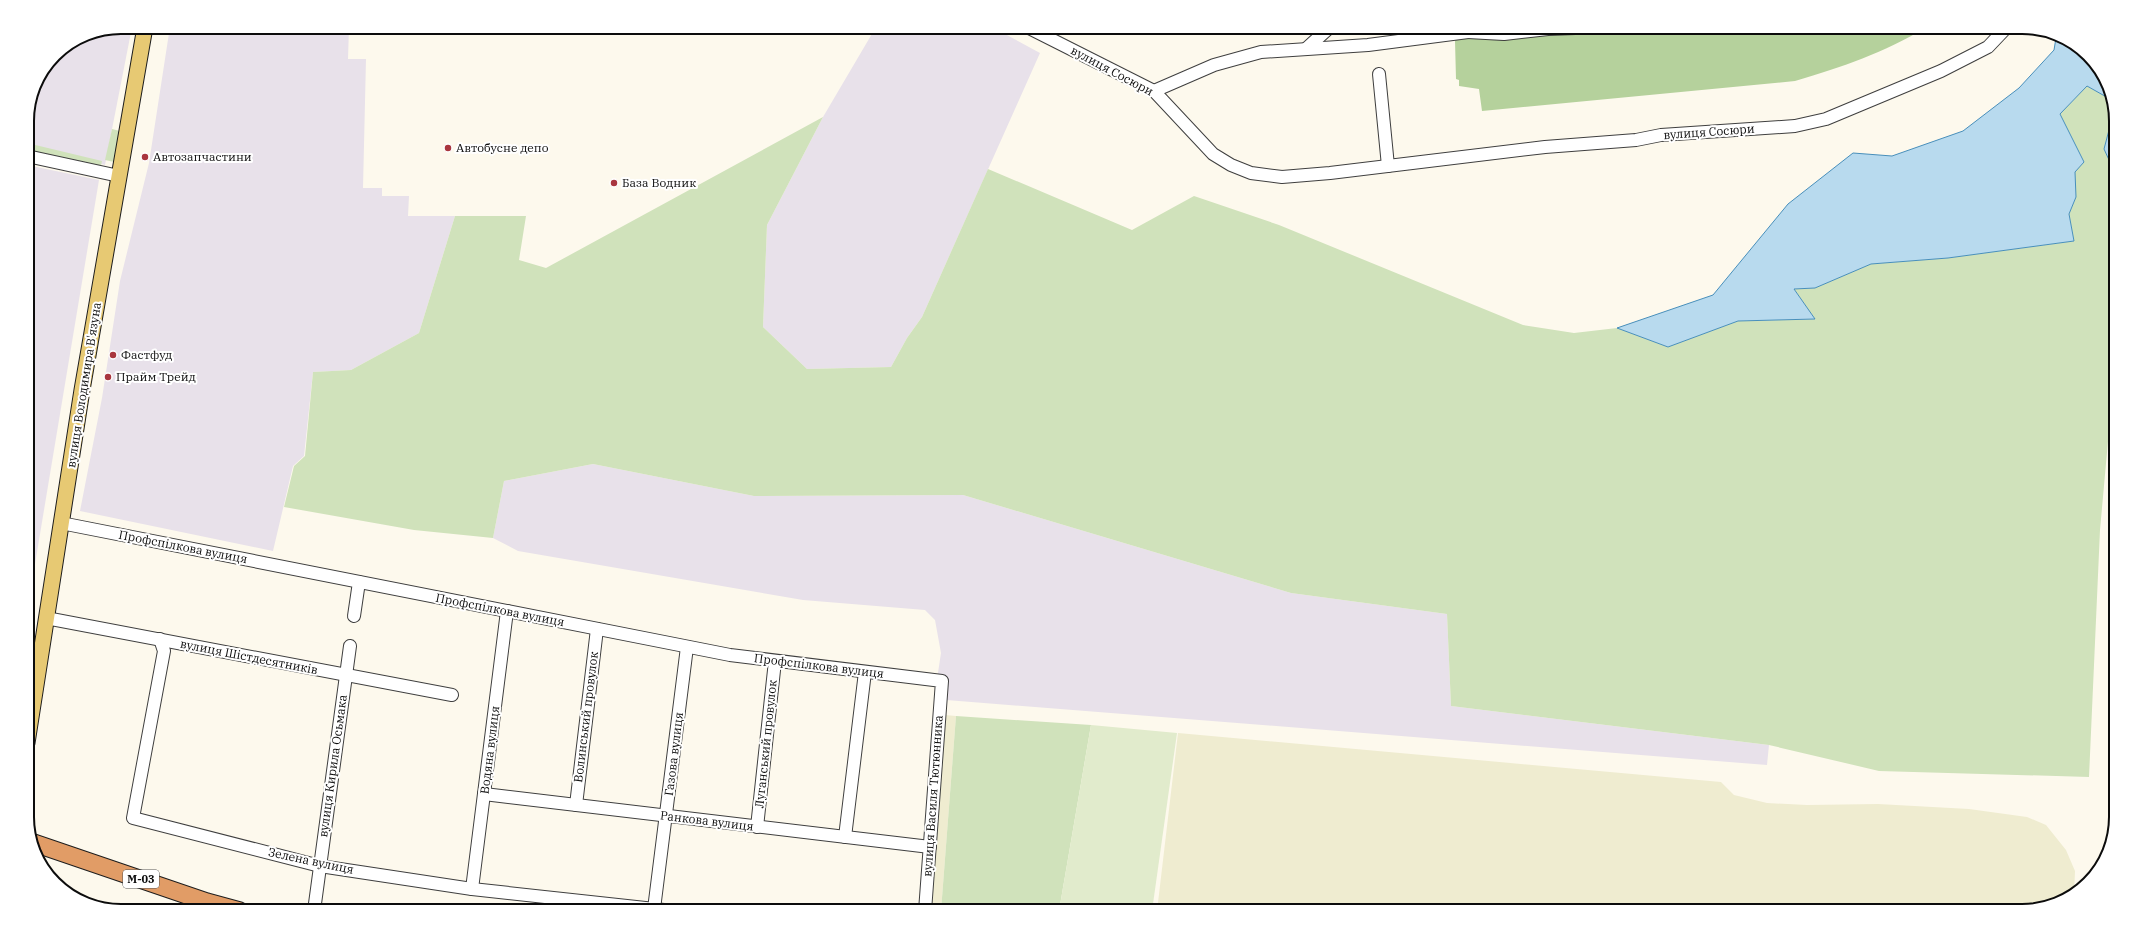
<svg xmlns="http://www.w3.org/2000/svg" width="2143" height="938" font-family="'IBM Plex Serif',serif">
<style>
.industrial{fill:#e8e1ea}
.farmland{fill:#efecd0}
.green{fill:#d0e2bb}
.forest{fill:#b5d19c}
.pitch{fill:#e1ebcc}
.water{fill:#b8daee;stroke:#488fbb}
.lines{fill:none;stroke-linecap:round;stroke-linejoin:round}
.minor-casing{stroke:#3f3f3f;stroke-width:14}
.major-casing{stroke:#1d1d1d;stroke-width:17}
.highway-casing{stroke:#1d1d1d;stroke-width:19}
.minor{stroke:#fff;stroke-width:12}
.major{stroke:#e7c973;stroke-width:15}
.highway{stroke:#e19c66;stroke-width:17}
.poi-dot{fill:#a9363e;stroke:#fff;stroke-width:1.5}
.labels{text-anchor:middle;stroke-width:4;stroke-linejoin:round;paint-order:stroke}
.shield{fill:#fff;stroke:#555;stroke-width:1}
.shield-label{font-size:11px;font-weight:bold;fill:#0c0c0c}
.street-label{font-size:12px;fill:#0c0c0c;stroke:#fff}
.poi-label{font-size:12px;fill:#0c0c0c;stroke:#fff;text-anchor:start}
.rim{fill:none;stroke:#0c0c0c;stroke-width:2}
</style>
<rect width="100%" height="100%" fill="#fdf9ed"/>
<!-- industrial -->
<g class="industrial">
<path d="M121,27H132L105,165L27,143V115L37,80L55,54L85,34Z"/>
<path d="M147,27H349L348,59H366L363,188H382V196H409L408,216H455L419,333L351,370L313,372L304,456L293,466L273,551L80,511L102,398L120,281L149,163L169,33L147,30Z"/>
<path d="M876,27H992L1040,53L922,317L907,338L891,367L807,369L763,327L767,225L823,117Z"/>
<path d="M27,165L99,180L27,612Z"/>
<path d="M593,464L754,496L963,495L1291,593L1447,614L1451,706L1769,745L1767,765L934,699L941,653L935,620L925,610L803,600L518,551L493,538L504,481Z"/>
</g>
<!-- farmland -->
<g class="farmland">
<path d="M945,715L956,716L941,911H931Z"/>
<path d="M1178,733L1721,782L1734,795L1767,803L1807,805L1878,804L1969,809L2027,817L2046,825L2066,850L2075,871L2074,895L2022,911H1157Z"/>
</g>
<!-- green -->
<g class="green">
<path d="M2087,86L2110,99L2114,111L2104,149L2115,173L2110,207L2116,213V353L2100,530L2089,777L1879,771L1769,745L1451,706L1447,614L1291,593L963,495L754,496L593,464L504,481L493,538L414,530L284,507L294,466L305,456L313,372L351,370L419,333L455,216H526L519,260L546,268L823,117L767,225L763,327L807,369L891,367L907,338L922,317L988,169L1132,230L1194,196L1279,225L1523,325L1574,333L1617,328L1668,347L1738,321L1815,319L1794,289L1815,288L1871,264L1948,258L2074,241L2069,214L2076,197L2074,172L2084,162L2060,114Z"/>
<path d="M112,129L120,131L114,162L105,160Z"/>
<path d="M27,143L102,161L100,170L27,152Z"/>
<path d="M956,716L1091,725L1059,911H941Z"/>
</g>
<!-- forest -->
<path class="forest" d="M1638,27H1927C1881,54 1845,66 1795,81L1482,111L1479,89L1459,86V80L1456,79L1455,41L1457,37L1632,30Z"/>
<!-- pitch -->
<path class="pitch" d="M1091,725L1177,733L1152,911H1059Z"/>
<!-- water -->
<g class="water">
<path d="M2059,35L2100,69L2110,99L2087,86L2060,114L2084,162L2075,172L2076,197L2069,214L2074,241L1948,258L1871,264L1815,288L1794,289L1815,319L1738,321L1668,347L1617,328L1713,295L1788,204L1853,153L1892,156L1963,131L2019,88L2054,50L2056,38Z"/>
<path d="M2114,111L2116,115V213L2110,207L2115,173L2104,149Z"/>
</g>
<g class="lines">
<defs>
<g id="minor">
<path d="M1027,27L1154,91L1213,154L1231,165L1251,173L1282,177L1330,173L1545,147L1636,140L1661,135L1795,126L1826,119L1941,71L1988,47L2007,27"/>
<path d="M1468,32L1504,34L1548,29L1603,27"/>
<path d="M1307,48L1330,27"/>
<path d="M1379,74L1388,166"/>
<path d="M1154,91L1214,65L1261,52L1368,45L1468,32L1476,27"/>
<path d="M27,156L119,176"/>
<path d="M61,523L730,655L942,681L925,911"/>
<path d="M354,616L359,582"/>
<path d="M46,618L452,695"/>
<path d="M160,639L164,651L133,818L320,866L472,889L673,911"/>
<path d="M484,794L930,847"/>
<path d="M576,805L597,629"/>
<path d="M757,827L775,661"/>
<path d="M845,837L865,672"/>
<path d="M472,889L507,611"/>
<path d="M654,909L687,647"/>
<path d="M314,911L350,646"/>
</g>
<path id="major" d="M27,743L82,390L145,27"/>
<path id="highway" d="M34,843L207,902L240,911"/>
</defs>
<!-- minor casing -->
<use href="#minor" class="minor-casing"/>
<!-- major casing -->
<use href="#major" class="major-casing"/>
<!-- highway casing -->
<use href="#highway" class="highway-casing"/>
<!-- minor -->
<use href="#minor" class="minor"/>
<!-- major -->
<use href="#major" class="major"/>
<!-- highway -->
<use href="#highway" class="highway"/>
</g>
<!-- markers -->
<g class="poi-dot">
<circle cx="448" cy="148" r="4"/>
<circle cx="145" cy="157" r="4"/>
<circle cx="614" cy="183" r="4"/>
<circle cx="113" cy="355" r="4"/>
<circle cx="108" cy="377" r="4"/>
</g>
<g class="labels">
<!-- shield labels -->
<rect class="shield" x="123" y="870" width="36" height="18" rx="3"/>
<g class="shield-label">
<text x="141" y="883">М-03</text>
</g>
<!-- street labels -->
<g class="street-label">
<text transform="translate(1112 71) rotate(28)" y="4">вулиця Сосюри</text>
<text transform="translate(1709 132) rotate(-4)" y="4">вулиця Сосюри</text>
<text transform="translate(84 385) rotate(-81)" y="4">вулиця Володимира В'язуна</text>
<text transform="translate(183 547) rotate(11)" y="4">Профспілкова вулиця</text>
<text transform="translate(500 610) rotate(11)" y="4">Профспілкова вулиця</text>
<text transform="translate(249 657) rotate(11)" y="4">вулиця Шістдесятників</text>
<text transform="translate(819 666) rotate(7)" y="4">Профспілкова вулиця</text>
<text transform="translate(586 717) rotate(-83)" y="4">Волинський провулок</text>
<text transform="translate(766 744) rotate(-84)" y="4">Луганський провулок</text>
<text transform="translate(490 750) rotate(-83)" y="4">Водяна вулиця</text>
<text transform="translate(674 754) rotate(-83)" y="4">Газова вулиця</text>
<text transform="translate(333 766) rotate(-82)" y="4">вулиця Кирила Осьмака</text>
<text transform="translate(933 796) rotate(-86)" y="4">вулиця Василя Тютюнника</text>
<text transform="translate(707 821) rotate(7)" y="4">Ранкова вулиця</text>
<text transform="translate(311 861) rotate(12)" y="4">Зелена вулиця</text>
</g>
<!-- poi labels -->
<g class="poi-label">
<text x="456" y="152">Автобусне депо</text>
<text x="153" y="161">Автозапчастини</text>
<text x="622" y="187">База Водник</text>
<text x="121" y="359">Фастфуд</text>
<text x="116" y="381">Прайм Трейд</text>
</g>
</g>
<!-- crop -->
<path d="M0 0H2143V938H0ZM121 34H2022A87 87 0 0 1 2109 121V817A87 87 0 0 1 2022 904H121A87 87 0 0 1 34 817V121A87 87 0 0 1 121 34Z" fill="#fff" fill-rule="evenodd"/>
<path class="rim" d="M121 34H2022A87 87 0 0 1 2109 121V817A87 87 0 0 1 2022 904H121A87 87 0 0 1 34 817V121A87 87 0 0 1 121 34Z"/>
</svg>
